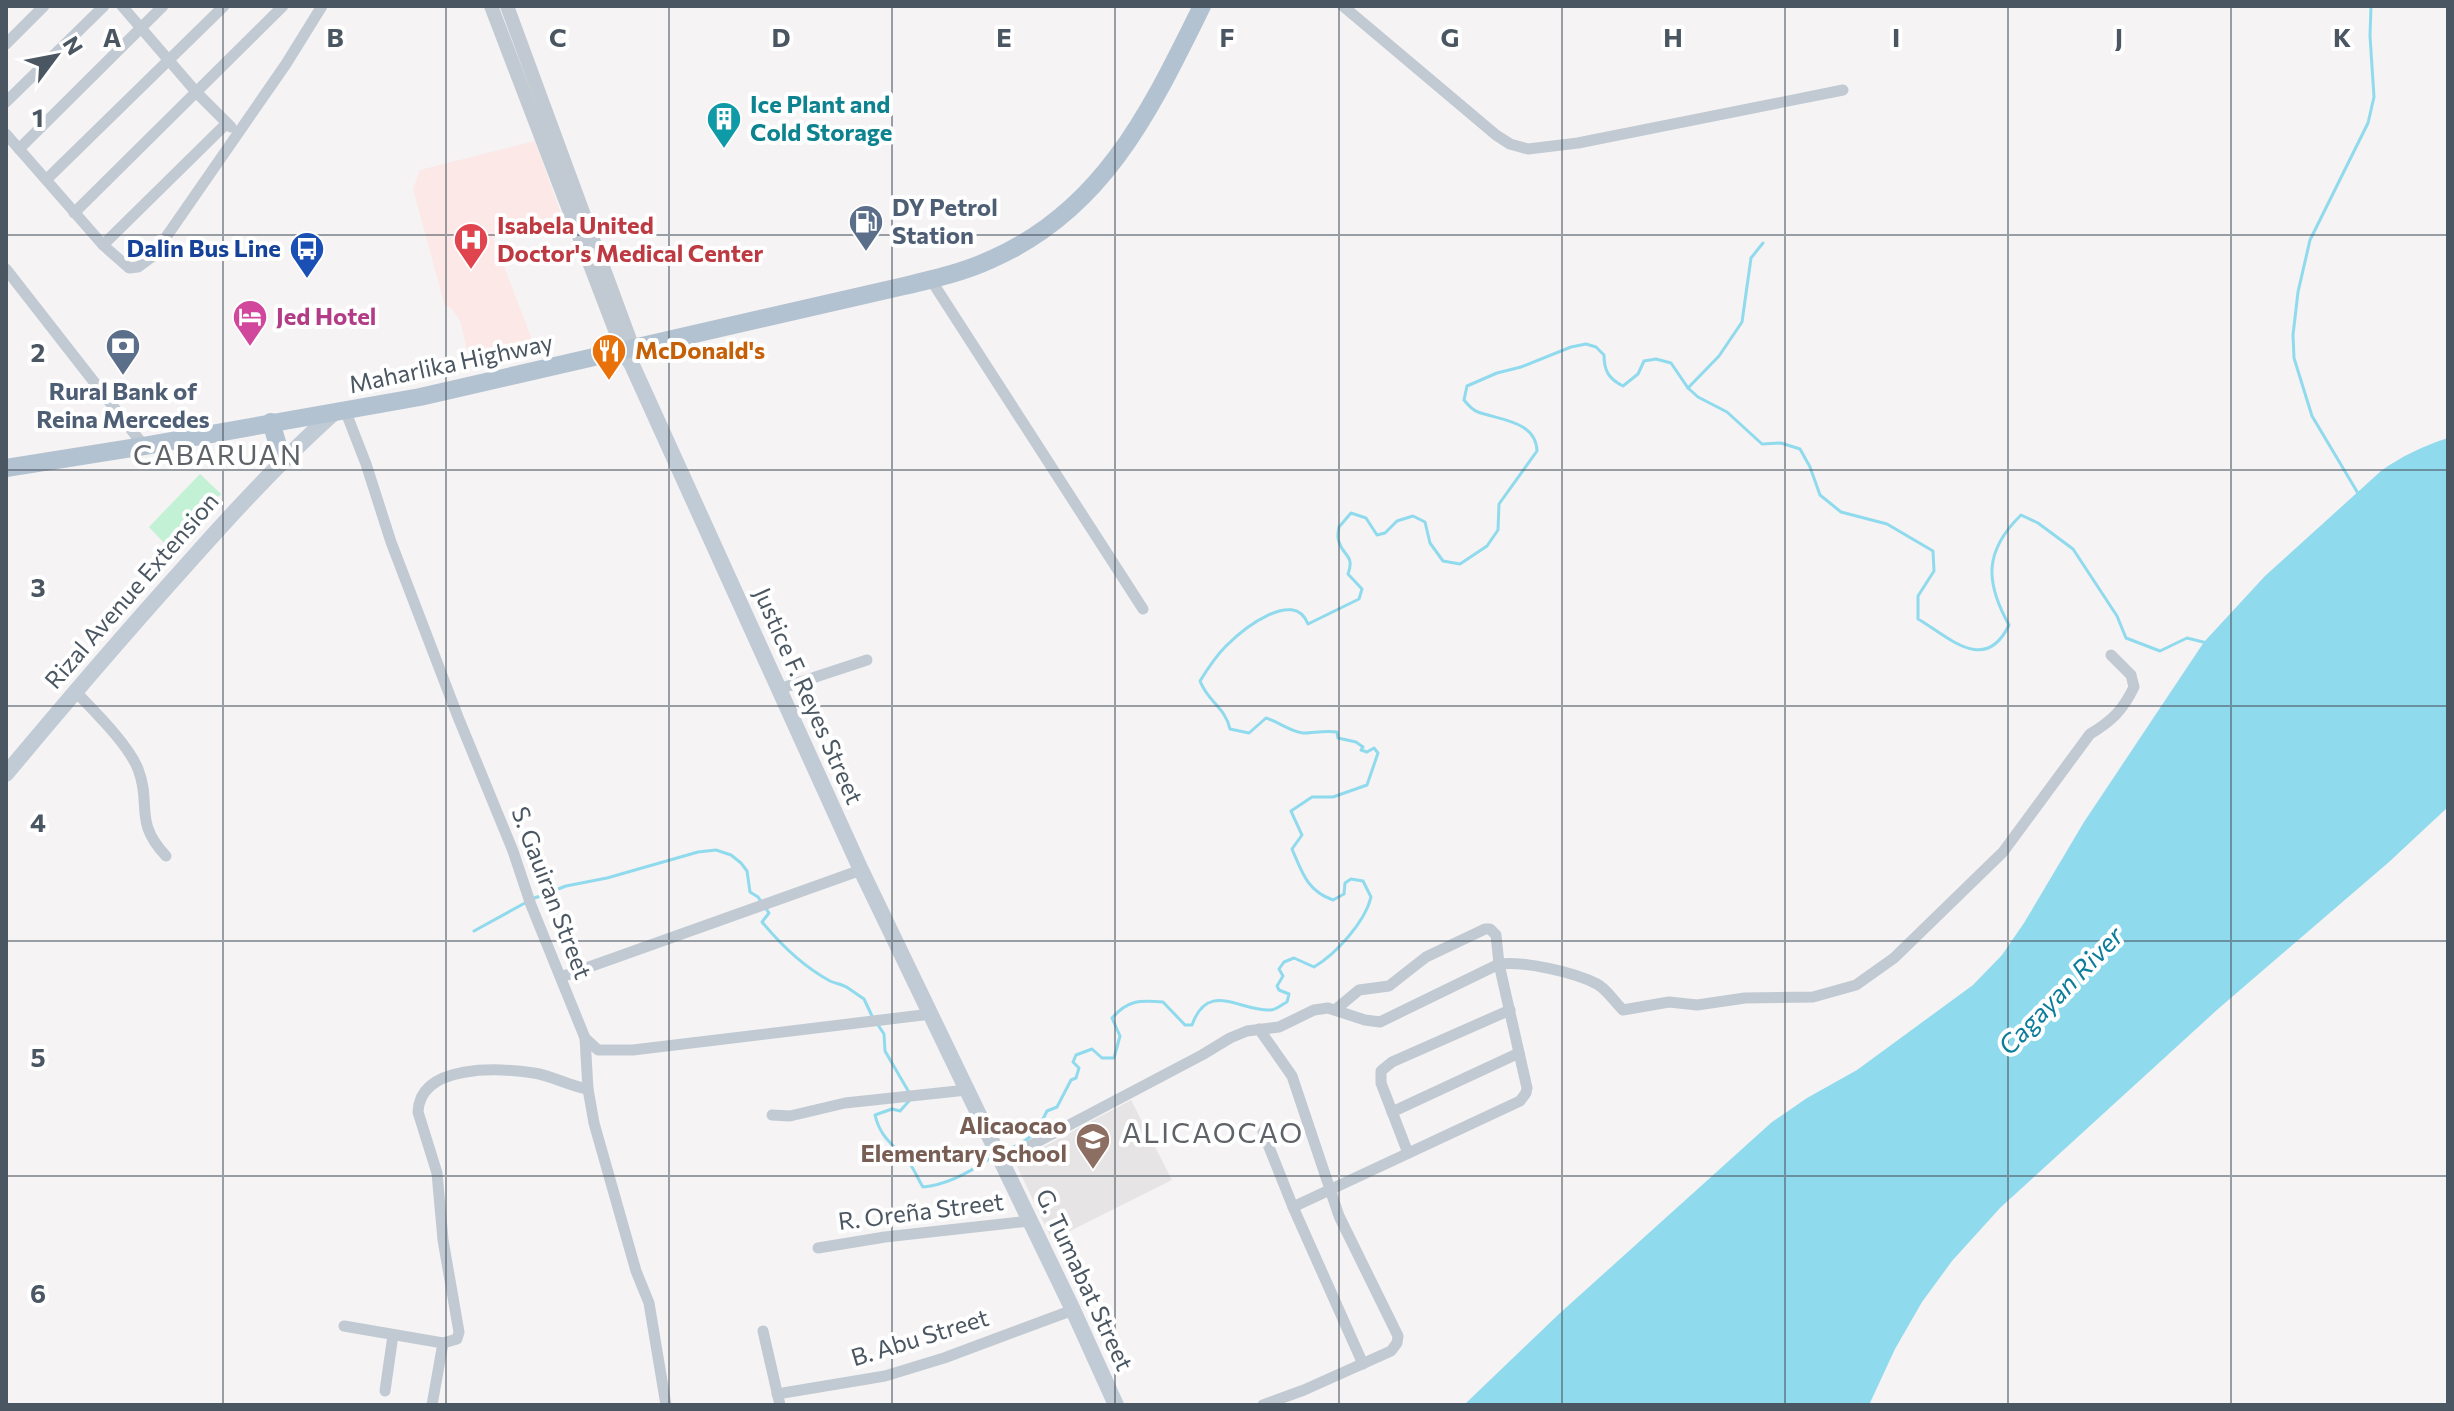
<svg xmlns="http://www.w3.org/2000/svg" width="2454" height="1411" font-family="Commissioner,sans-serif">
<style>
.education{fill:#e6e4e5}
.medical{fill:#fce8e6}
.pitch{fill:#c3f1d5}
.water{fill:#90daee}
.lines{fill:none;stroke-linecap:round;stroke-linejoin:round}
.stream{stroke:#90daee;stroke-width:3}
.minor{stroke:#c1cad2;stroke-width:11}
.tertiary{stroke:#c1cad2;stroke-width:14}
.secondary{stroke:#c1cbd6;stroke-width:16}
.primary{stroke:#b3c2d1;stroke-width:18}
.grid{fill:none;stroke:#4a5661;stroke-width:2;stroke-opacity:0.55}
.labels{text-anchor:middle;stroke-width:8;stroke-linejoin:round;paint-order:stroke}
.culture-label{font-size:24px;font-weight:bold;fill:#0d838f;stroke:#fff;text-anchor:start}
.service-label{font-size:24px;font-weight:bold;fill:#4e5e75;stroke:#fff;text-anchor:start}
.health-label{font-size:24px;font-weight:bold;fill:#be3a42;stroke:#fff;text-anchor:start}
.transit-label{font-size:24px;font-weight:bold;fill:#164399;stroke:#fff;text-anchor:end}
.hotel-label{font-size:24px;font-weight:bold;fill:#b23c85;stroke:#fff;text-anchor:start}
.food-label{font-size:24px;font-weight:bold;fill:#c56008;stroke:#fff;text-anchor:start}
.street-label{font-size:24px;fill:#4a5661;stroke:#fff}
.education-label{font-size:24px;font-weight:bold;fill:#785e54;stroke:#fff;text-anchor:end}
.water-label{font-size:26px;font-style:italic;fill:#0c7c9b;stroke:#fff}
.quarter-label{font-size:28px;letter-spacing:2px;fill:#5f6368;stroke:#fff}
.grid-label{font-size:26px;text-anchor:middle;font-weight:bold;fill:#4a5661;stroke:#fff;stroke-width:8;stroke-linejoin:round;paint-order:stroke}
</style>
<rect width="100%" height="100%" fill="#f5f3f3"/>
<!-- education -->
<path class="education" d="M1131,1100L1172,1180L1052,1240L1015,1162Z"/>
<!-- medical -->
<path class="medical" d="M535,141L562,217L493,238L536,350L470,362L460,320L451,308L445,306L413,189L420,170Z"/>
<!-- pitch -->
<path class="pitch" d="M200,474L221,494L169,548L149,527Z"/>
<!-- water -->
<path class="water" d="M2448,438V807L2389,862L2218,1009L2000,1208L1952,1261L1922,1302L1895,1349L1869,1405H1464L1559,1314L1772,1122L1807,1098L1857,1070L1973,985L2002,955L2024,923L2084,822L2204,642L2265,576L2381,471C2402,456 2423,446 2448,438Z"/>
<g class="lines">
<!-- stream -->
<g class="stream">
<path d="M1688,388L1719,356L1742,322L1751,258L1763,243"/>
<path d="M2359,495L2312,416L2294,358L2293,335L2298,292L2310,240L2368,123L2374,97L2370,36L2371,6"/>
<path d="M532,899L566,886L607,878L698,852L716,850L731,855L741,863L747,871L750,892L758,897L769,913L762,922C781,945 804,967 830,981C836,984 843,984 848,988C854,992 858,995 864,999L872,1016"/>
<path d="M474,931L525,903"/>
<path d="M876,1022L884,1034L885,1051L910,1094"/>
<path d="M909,1101L900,1111L892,1109L875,1115C881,1140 895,1145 910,1164C915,1171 918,1179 923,1187C947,1185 972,1171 992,1157"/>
<path d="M1003,1152C1029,1140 1035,1137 1047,1111L1057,1107L1071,1080L1076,1078L1079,1068L1073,1062L1076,1055L1092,1049L1102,1058H1114L1120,1036L1112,1018C1128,1000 1139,1000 1163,1002L1185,1025H1192C1208,980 1239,1011 1270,1010C1276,1010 1281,1005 1287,1002L1289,994L1279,990L1277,986L1283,976L1279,969L1284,962L1294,958L1314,967C1336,954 1365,922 1371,897L1363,881L1351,879L1345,883L1344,894L1333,900C1307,891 1302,872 1292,849L1302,835L1291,811L1312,797H1333L1367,785L1378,753L1374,748L1367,752L1361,750L1363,747L1356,742L1338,738L1337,732C1325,730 1314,733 1303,733C1291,732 1279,722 1266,718L1249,733L1230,729C1225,707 1208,702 1200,681C1208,668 1216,656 1226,646C1243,629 1294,588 1308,624L1359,599L1362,589L1348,574C1355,555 1343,556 1339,542C1337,537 1338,532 1339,527L1351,513L1366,518L1377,535L1385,533L1397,521L1413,516L1425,522L1430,543L1443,561L1460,564L1487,546L1498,530L1499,504L1537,451C1536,421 1500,420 1478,412C1472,410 1468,405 1464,400L1467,386L1497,373L1521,367L1571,347L1586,344L1596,347L1604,355C1604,371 1609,379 1623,386L1638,374L1644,361L1656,359L1671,363L1688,388L1698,397L1727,412L1762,444L1781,443L1800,449L1810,467L1820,495L1841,512L1887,524L1933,551L1934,571L1918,596V619C1949,637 1985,675 2009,625C1985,582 1984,551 2021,515L2038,523L2073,549L2117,616L2126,638L2160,651L2187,638L2207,643"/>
</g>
<!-- minor -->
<g class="minor">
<path d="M122,6L197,93L231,127"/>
<path d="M1343,6L1496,135L1510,144L1528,149L1578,143L1843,90"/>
<path d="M6,44L44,6"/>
<path d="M6,102L104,6"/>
<path d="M6,134L103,245L129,268L138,267L153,256L286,64L322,6"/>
<path d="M19,149L163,6"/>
<path d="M47,179L224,6"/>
<path d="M74,213L283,6"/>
<path d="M103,245L227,123"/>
<path d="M6,269L144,446"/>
<path d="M931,280L1143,609"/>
<path d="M345,410L366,464L391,542L458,717L513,851L531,905L585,1038L588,1089L594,1123L636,1271L649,1303L666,1405"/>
<path d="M779,689L867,660"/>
<path d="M76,692C95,712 128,744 138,769C152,805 133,821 166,856"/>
<path d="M561,977L861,870"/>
<path d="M1335,1010L1359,990L1389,986L1426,957L1485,929H1490L1496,935L1499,964L1527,1088L1526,1093L1520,1101L1293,1207L1363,1364"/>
<path d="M1259,1029L1292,1076L1339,1216L1398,1336L1397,1343L1391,1351L1304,1390L1263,1405"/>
<path d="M585,1038L598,1050H633L931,1014"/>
<path d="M1392,1112L1519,1053"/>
<path d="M772,1115L790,1116L845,1103L967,1090"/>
<path d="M1263,1132L1293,1207"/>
<path d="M1408,1153L1381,1083V1071L1392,1062L1510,1010"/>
<path d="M1001,1161L1202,1055L1230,1038L1247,1031L1279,1027L1314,1010L1328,1008L1365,1020L1380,1022L1499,964C1524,961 1574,972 1597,984C1607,989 1615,1003 1623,1010L1669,1002L1697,1005L1745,998L1813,997L1856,985L1894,958L2003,852L2090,734C2112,721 2123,710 2134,687L2131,675L2111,655"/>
<path d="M818,1248L885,1237L1030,1221"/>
<path d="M344,1326L443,1343L432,1405"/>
<path d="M763,1331L780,1405"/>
<path d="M443,1343L457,1339L459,1332L443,1240L437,1173L418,1112C420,1063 500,1068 534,1073C553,1076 569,1086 588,1089"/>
<path d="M385,1391L393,1335"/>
<path d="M777,1394L885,1376L944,1358L1073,1310"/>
</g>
<!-- tertiary -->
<g class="tertiary">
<path d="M491,6L623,351"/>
<path d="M507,6L633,348"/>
</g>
<!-- secondary -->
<g class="secondary">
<path d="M623,351L632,365L861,870L1073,1310L1116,1405"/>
<path d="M6,774C66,702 127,631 190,561C236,509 283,458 335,412"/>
</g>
<!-- primary -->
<g class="primary">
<path d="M271,422L282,459"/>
<path d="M6,468L144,446L420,397L904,286C934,279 964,272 992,259C1104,210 1151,109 1202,6"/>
</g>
</g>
<!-- grid -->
<path class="grid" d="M223,6V1405M446,6V1405M669,6V1405M892,6V1405M1115,6V1405M1339,6V1405M1562,6V1405M1785,6V1405M2008,6V1405M2231,6V1405M6,235H2448M6,470H2448M6,706H2448M6,941H2448M6,1176H2448"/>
<!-- icons -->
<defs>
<symbol id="building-pin" viewBox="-11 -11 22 30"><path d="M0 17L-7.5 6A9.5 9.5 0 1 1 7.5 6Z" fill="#0f9aa8" stroke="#fff"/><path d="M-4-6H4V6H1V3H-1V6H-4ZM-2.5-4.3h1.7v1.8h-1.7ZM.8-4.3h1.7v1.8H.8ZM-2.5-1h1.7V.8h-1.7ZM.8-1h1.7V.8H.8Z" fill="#fff"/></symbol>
<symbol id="fuel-pin" viewBox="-11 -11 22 30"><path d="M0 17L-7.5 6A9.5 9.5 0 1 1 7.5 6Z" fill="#5c6f8a" stroke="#fff"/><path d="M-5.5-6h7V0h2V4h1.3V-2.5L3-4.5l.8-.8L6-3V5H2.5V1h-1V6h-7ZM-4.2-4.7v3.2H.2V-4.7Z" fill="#fff"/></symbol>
<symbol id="hospital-pin" viewBox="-11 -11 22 30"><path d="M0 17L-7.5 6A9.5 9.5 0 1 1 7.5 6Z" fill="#e0444e" stroke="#fff"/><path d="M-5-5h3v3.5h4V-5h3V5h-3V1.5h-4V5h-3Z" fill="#fff"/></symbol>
<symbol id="bus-pin" viewBox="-11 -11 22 30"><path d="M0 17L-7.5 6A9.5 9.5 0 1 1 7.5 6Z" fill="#1a4fb4" stroke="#fff"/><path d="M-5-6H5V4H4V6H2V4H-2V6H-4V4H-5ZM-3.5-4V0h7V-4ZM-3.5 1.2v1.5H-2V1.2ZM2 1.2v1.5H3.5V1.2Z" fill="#fff"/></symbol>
<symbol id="hotel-pin" viewBox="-11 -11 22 30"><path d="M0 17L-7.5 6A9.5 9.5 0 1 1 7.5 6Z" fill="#d1479c" stroke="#fff"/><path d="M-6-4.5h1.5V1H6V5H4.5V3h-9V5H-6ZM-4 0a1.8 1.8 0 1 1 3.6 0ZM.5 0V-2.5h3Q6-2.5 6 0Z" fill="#fff"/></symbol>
<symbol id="bank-pin" viewBox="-11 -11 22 30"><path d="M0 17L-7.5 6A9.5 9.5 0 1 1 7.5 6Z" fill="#5c6f8a" stroke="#fff"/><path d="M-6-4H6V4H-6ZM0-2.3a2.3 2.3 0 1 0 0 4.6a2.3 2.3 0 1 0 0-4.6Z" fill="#fff"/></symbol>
<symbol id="restaurant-pin" viewBox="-11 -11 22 30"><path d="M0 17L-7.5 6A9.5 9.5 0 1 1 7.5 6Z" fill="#e8710a" stroke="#fff"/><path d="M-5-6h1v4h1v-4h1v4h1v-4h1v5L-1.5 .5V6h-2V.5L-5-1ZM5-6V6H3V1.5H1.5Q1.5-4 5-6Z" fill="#fff"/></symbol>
<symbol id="school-pin" viewBox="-11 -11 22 30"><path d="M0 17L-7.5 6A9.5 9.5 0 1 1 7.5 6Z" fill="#8d6e63" stroke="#fff"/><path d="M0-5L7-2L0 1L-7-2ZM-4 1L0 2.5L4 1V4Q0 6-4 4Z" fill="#fff"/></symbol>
</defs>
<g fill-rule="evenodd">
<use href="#building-pin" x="704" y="99" width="40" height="54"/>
<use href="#fuel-pin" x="846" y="202" width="40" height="54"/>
<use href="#hospital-pin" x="451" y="220" width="40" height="54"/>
<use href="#bus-pin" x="287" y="229" width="40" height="54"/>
<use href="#hotel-pin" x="230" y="297" width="40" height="54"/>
<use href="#bank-pin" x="103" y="326" width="40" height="54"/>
<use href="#restaurant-pin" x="589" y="331" width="40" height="54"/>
<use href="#school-pin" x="1073" y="1120" width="40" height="54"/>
</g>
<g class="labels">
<!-- culture labels -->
<g class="culture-label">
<text x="750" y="113">Ice Plant and<tspan x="750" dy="28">Cold Storage</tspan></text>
</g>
<!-- service labels -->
<g class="service-label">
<text x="892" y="216">DY Petrol<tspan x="892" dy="28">Station</tspan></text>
<text x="123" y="400" text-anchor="middle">Rural Bank of<tspan x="123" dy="28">Reina Mercedes</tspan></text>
</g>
<!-- health labels -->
<g class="health-label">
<text x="497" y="234">Isabela United<tspan x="497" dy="28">Doctor's Medical Center</tspan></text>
</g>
<!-- transit labels -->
<g class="transit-label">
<text x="281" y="257">Dalin Bus Line</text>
</g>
<!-- hotel labels -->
<g class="hotel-label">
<text x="276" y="325">Jed Hotel</text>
</g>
<!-- food labels -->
<g class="food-label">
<text x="635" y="359">McDonald's</text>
</g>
<!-- street labels -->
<g class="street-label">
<text transform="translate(451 364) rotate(-12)" y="8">Maharlika Highway</text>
<text transform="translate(132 591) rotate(-49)" y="8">Rizal Avenue Extension</text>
<text transform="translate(808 696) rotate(66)" y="8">Justice F. Reyes Street</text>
<text transform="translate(551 893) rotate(69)" y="8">S. Gauiran Street</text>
<text transform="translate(921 1212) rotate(-7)" y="8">R. Oreña Street</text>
<text transform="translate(1084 1280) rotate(65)" y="8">G. Tumabat Street</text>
<text transform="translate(920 1338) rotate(-17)" y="8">B. Abu Street</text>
</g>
<!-- education labels -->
<g class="education-label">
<text x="1067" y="1134">Alicaocao<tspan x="1067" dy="28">Elementary School</tspan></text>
</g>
<!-- water labels -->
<g class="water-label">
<text transform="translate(2061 991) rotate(-46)" y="9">Cagayan River</text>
</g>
<!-- quarter labels -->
<g class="quarter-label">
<text x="218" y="465">CABARUAN</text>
<text x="1213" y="1143">ALICAOCAO</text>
</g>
</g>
<g class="grid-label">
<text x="112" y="47">A</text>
<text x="335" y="47">B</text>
<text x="558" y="47">C</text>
<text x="781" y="47">D</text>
<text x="1004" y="47">E</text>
<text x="1227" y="47">F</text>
<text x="1450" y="47">G</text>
<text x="1673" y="47">H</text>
<text x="1896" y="47">I</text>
<text x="2119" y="47">J</text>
<text x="2342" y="47">K</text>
<text x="38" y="127">1</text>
<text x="38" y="362">2</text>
<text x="38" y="597">3</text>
<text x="38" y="832">4</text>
<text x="38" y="1067">5</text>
<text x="38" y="1303">6</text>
</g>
<!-- border -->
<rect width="2454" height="1411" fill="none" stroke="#4a5661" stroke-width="16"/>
<!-- north arrow -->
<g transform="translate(56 56) rotate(58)" stroke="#ffffff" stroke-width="6" paint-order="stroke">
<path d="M0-6L14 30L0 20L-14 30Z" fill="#4a5661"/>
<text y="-12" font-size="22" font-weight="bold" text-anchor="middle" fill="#4a5661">N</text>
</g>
</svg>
